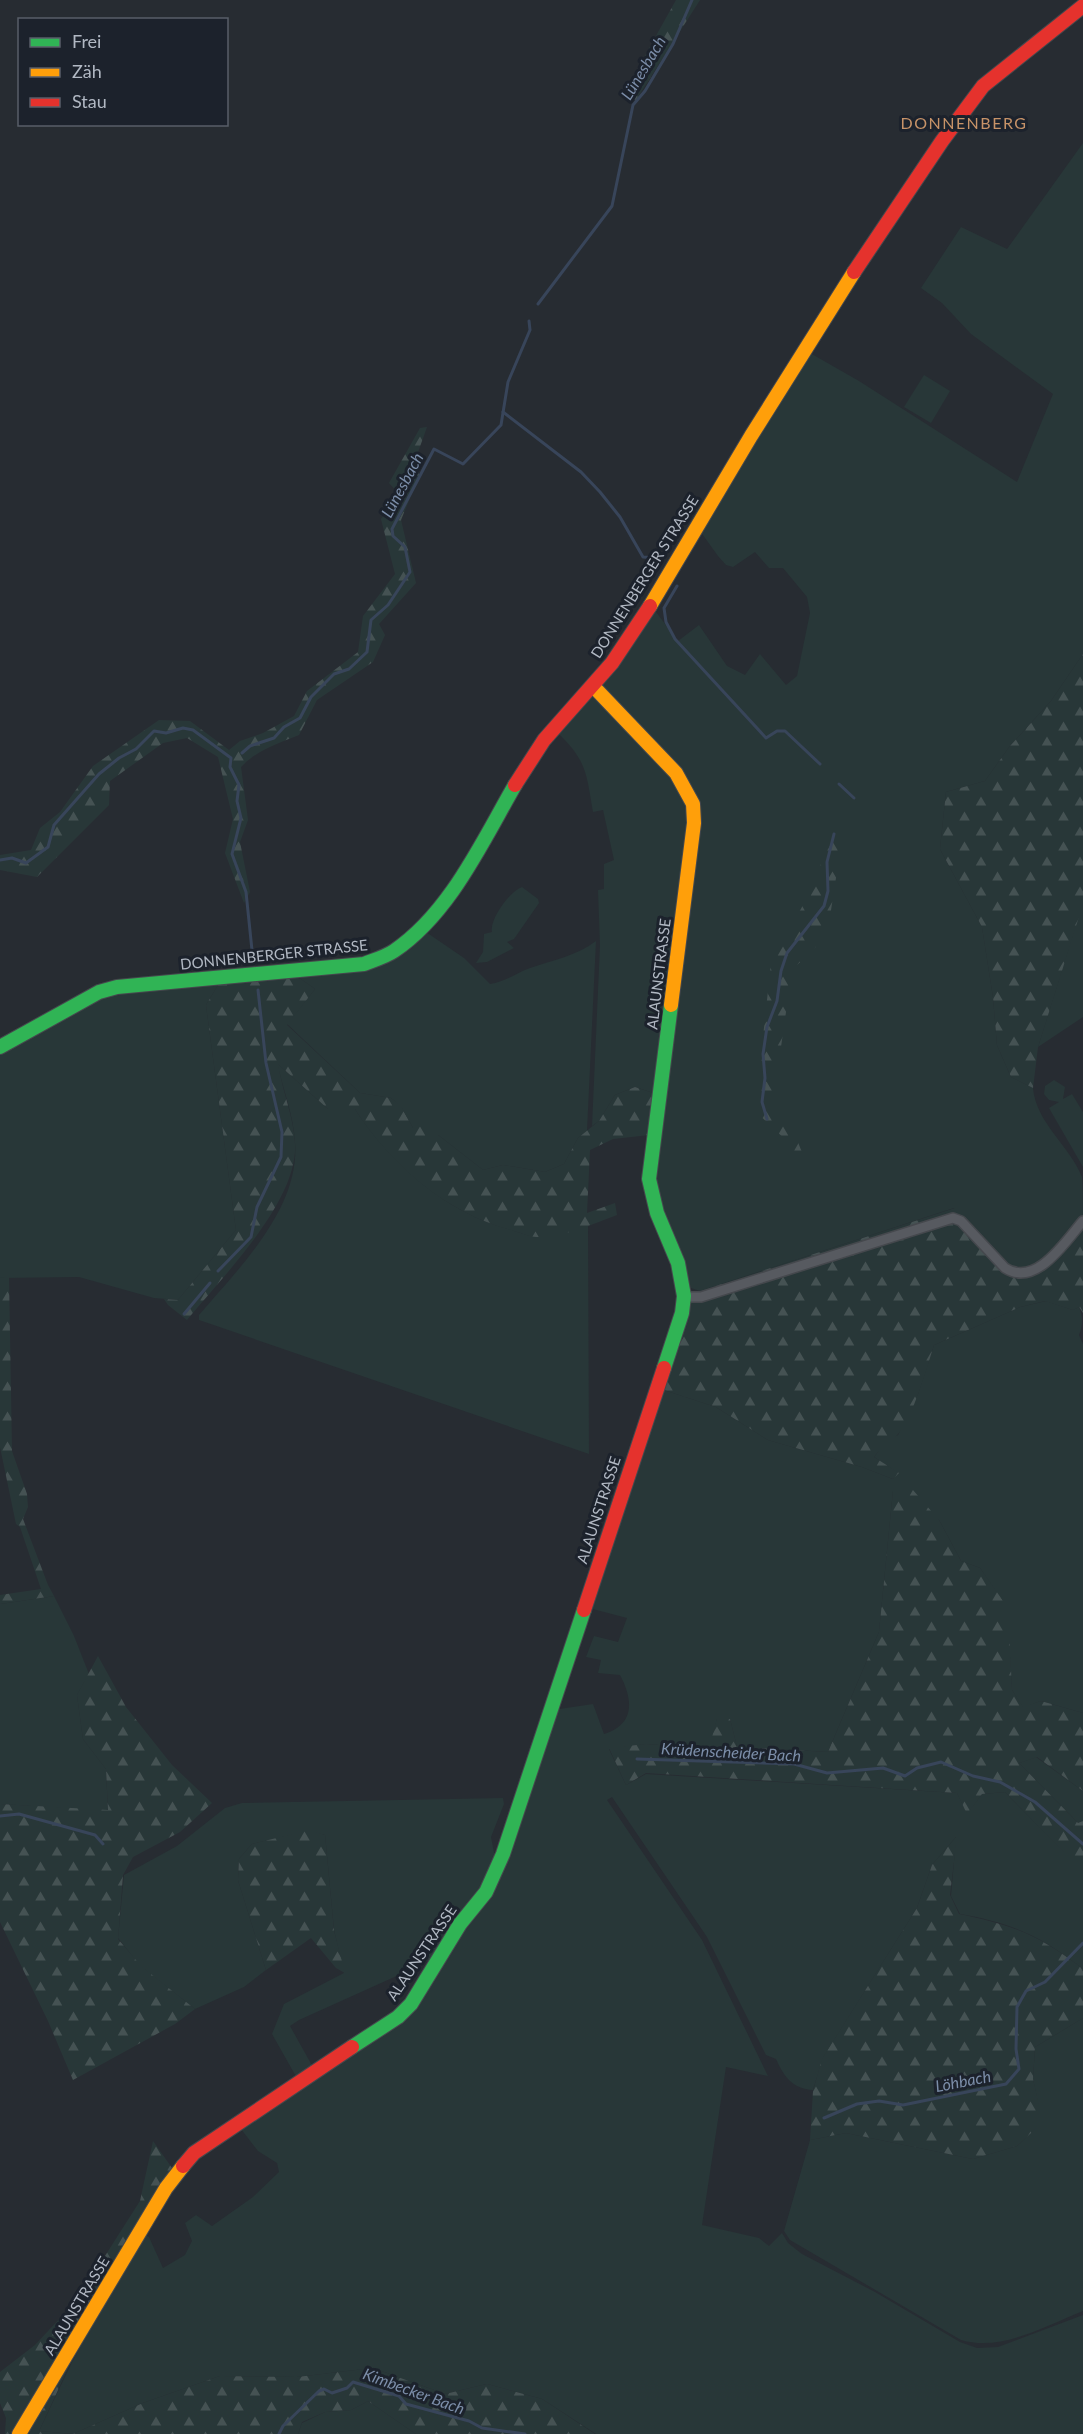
<svg xmlns="http://www.w3.org/2000/svg" width="1083" height="2434" font-family="Lato,sans-serif">
<style>
.green{fill:#283738}
.forest{fill:url(#forest-firs)}
.lines{fill:none;stroke-linecap:round;stroke-linejoin:round}
.stream{stroke:#38455a;stroke-width:3}
.street-casing{stroke:#45484d;stroke-width:12}
.fast-casing{stroke:#45484d;stroke-width:16}
.slow-casing{stroke:#45484d;stroke-width:16}
.jam-casing{stroke:#45484d;stroke-width:16}
.street{stroke:#575a60;stroke-width:9}
.fast{stroke:#30b455;stroke-width:14}
.slow{stroke:#ff9f0a;stroke-width:14}
.jam{stroke:#e5322d;stroke-width:14}
.labels{text-anchor:middle;stroke-width:6;stroke-linejoin:round;paint-order:stroke}
.street-label{font-size:15px;fill:#b1b8c3;stroke:#1c222c}
.water-label{font-size:16px;font-style:italic;fill:#7c8ea9;stroke:#1c222c}
.neighbourhood-label{font-size:16px;letter-spacing:1.5px;fill:#c79368;stroke:#1c222c}
</style>
<defs>
<pattern id="forest-firs" width="22" height="20" patternUnits="userSpaceOnUse" patternTransform="scale(1.5)"><rect width="22" height="20" fill="#283738"/><path d="M5 1l3.5 6h-7zM16 11l3.5 6h-7z" fill="#455253"/></pattern>
</defs>
<rect width="100%" height="100%" fill="#272c32"/>
<!-- green -->
<g class="green">
<path d="M1083,143V654L1051,701L1010,746L985,781L946,792L940,849L982,927L993,997L997,1045L1011,1077L1033,1088C1036,1123 1070,1146 1082,1177C1083,1189 1083,1211 1083,1224L1037,1273L1008,1265L954,1208L700,1291L691,1288L656,1187L699,823L693,787L603,689V681L653,608L678,641L699,625L727,666L745,675L760,654L786,685L797,676L810,613L807,597L783,568H769L755,552L733,567L726,565L718,556L700,531L810,353L859,381L1017,482L1053,394L971,334L942,303L921,288L961,227L1007,249Z"/>
<path d="M924,375L950,391L931,423L904,407Z"/>
<path d="M591,697H597L671,777L687,805L688,823L653,1093L635,1087L615,1095L599,1121L592,1126L600,945L598,890L604,889V864L614,860L603,810L593,812C586,772 587,761 557,732Z"/>
<path d="M522,887L538,899L539,903L514,939L507,942L514,948L487,962L476,963L483,952L484,934L492,932C489,920 510,891 522,887Z"/>
<path d="M1083,904V1017L1038,1047L1082,905Z"/>
<path d="M423,930L464,958L490,984C505,982 516,973 530,968C553,960 576,956 596,941L587,1131L578,1138L564,1164L545,1172L503,1165L483,1170L438,1135L413,1128L401,1107L391,1098L360,1093L287,1024L315,989L295,975L364,968Z"/>
<path d="M220,982L206,1005L236,1230L178,1300L154,1298L79,1277L0,1278V1052L82,1004L119,991Z"/>
<path d="M277,1063L328,1109H355C391,1164 447,1214 512,1230C520,1233 530,1237 539,1236C555,1236 572,1229 588,1225L589,1454L199,1320V1315C238,1269 300,1209 295,1143C294,1117 283,1089 277,1063Z"/>
<path d="M1054,1080L1065,1087L1063,1099L1072,1094L1083,1112V1167L1049,1108L1059,1102L1049,1100L1044,1094L1045,1086Z"/>
<path d="M1046,1301L1073,1310L1079,1307C1083,1316 1083,1325 1079,1335L1083,1344V1713L1041,1701L1023,1708L1012,1690L1007,1608L980,1568L961,1561L939,1520L893,1491L879,1632L828,1752L737,1747L730,1719H717L710,1749L646,1744L609,1749L626,1785L646,1774L957,1793L967,1813L982,1794L1005,1792L1083,1871V1969C1041,1936 1012,1923 960,1914L951,1896L956,1837L932,1865L917,1908L823,2058L813,2090C793,2089 784,2077 776,2059L766,2055L707,1937L612,1797L607,1800L702,1940L768,2076L726,2067L702,2225L759,2238L769,2246L782,2233L788,2243L802,2254L875,2292L960,2342L977,2348L998,2347L1083,2315V2434H596L542,2399L487,2384L445,2394L373,2368L297,2377L220,2376L143,2403L73,2434L39,2431L72,2362L143,2234L149,2237L163,2268L185,2255L192,2241L185,2223L196,2215L212,2226L253,2197L279,2172L277,2163L258,2151L241,2129L400,2019L483,1902L553,1710L593,1704L604,1734C634,1725 634,1701 620,1675L598,1673L601,1660L586,1657L594,1636L618,1642L627,1618L589,1608L661,1389L716,1407L768,1440L862,1467L893,1479L898,1473L874,1457L884,1443L898,1435L918,1394L934,1345L1020,1307Z"/>
<path d="M54,1596L74,1636L89,1674L77,1695L83,1739L106,1769L108,1811L0,1804V1604Z"/>
<path d="M1036,1757L1083,1791V1822L1078,1823L1019,1763Z"/>
<path d="M503,1798L504,1804L491,1837L496,1863L484,1887L431,1961H421L401,1974L299,2020L290,2026L314,2069L298,2080L272,2034L284,2004L344,1973L334,1930L325,1835L309,1831L252,1844L239,1859L238,1880L266,1970L244,1987L195,2009L140,1966L118,1938L124,1875L177,1846L225,1808L242,1803Z"/>
<path d="M1083,2018V2311C1045,2326 1002,2352 961,2340L790,2240L784,2231L810,2140L846,2133L973,2159L1017,2146L1042,2122L1033,2079L1035,2047Z"/>
<path d="M368,2401L416,2434H298L302,2423L325,2412L351,2410Z"/>
</g>
<!-- forest -->
<g class="forest">
<path d="M676,0H700L636,100L623,95Z"/>
<path d="M427,427L417,455L419,476L401,520L416,583L379,624L385,635L373,662L317,700L299,735C279,743 257,750 241,767L248,820L240,842L250,892L244,903L225,853L233,819L218,757L187,738L163,743L110,781L109,805L37,877L0,870V855L31,850L40,828L60,812L93,766L159,720L190,721L229,750L240,741L263,733L294,716L307,691L358,652L363,616L395,574L381,519L400,495L389,483L420,428Z"/>
<path d="M1083,654V904L1038,1047L1033,1088L1011,1077L997,1045L993,997L982,927L940,849L946,792L985,781L1010,746L1051,701Z"/>
<path d="M829,825L842,839L827,936L792,970L773,1103L795,1135L812,1177L799,1168L790,1144L755,1111L771,963L818,878Z"/>
<path d="M295,975L315,989L287,1025L360,1093L391,1098L401,1106L413,1128L433,1124L438,1135L483,1170L503,1165L545,1172L564,1164L578,1138L599,1121L615,1095L635,1087L653,1093L649,1135L613,1139L590,1150L587,1213L615,1203L617,1215C593,1224 564,1237 537,1237C529,1237 519,1232 511,1230C446,1213 390,1164 355,1109H328L278,1064C282,1090 294,1118 295,1144C298,1202 222,1277 187,1320L168,1305L164,1299L178,1300L236,1230L206,1005L220,982Z"/>
<path d="M955,1208L1008,1265L1037,1273L1083,1224V1313L1079,1307L1073,1310L1045,1301L1020,1307L934,1345C926,1370 914,1414 898,1434C892,1442 883,1444 874,1457L899,1473L893,1479L862,1467L768,1440L716,1407L661,1389L690,1299L700,1291Z"/>
<path d="M9,1277L12,1451L27,1494L28,1507L23,1519L48,1585L54,1596L0,1604V1595L41,1589L20,1527L16,1524L0,1447V1278Z"/>
<path d="M906,1482L939,1520L961,1561L980,1568L1008,1608L1012,1690L1023,1707L1041,1701L1083,1713V1791L1037,1757L1019,1763L1078,1823L1083,1821V1872L1005,1792L982,1794L967,1814L957,1793L646,1773L626,1785L609,1748L646,1744L709,1749L717,1718L730,1719L737,1747L828,1752L879,1632L893,1491Z"/>
<path d="M98,1656L126,1707L172,1765L212,1803L180,1832L133,1857L123,1875L118,1939L141,1966L195,2009L175,2024L73,2080L48,2021L0,1922V1804L108,1810L106,1769L83,1739L77,1695Z"/>
<path d="M309,1830L325,1835L334,1931L345,1973L336,1968L311,1938L266,1970L238,1880L239,1859L252,1844Z"/>
<path d="M957,1836L950,1895L959,1914C1013,1925 1039,1935 1083,1969V2018L1035,2047L1033,2079L1043,2122L1017,2146L973,2159L846,2133L810,2140L813,2091L822,2059L917,1908L932,1865Z"/>
<path d="M153,2141L172,2168L142,2234L71,2362L39,2431L72,2434H5L6,2418L0,2403V2372L35,2345L77,2300L140,2201Z"/>
<path d="M373,2368L445,2394L487,2384L542,2399L595,2434H416L368,2401L351,2410L325,2412L302,2422L298,2434H73L143,2403L220,2376L297,2377Z"/>
</g>
<g class="lines">
<!-- stream -->
<g class="stream">
<path d="M538,304L612,206L633,105L645,91L673,44L692,0"/>
<path d="M503,412L581,472L600,492L620,517L643,557L658,558"/>
<path d="M677,586L664,608L666,622L675,639L766,738L777,731H785L820,764"/>
<path d="M242,753L250,746L274,738L284,727L300,718L311,697L334,674L349,669L367,652L371,620L388,605L410,572L405,547L393,536L392,529L434,449L463,464L501,425L508,382L530,330L529,321"/>
<path d="M839,784L854,798"/>
<path d="M0,860L12,858L26,863L48,847L54,825L99,774L119,758L136,749L154,731L166,733L183,728L193,730L231,758L230,767L239,785L237,801L241,818L232,854L246,892L253,960"/>
<path d="M767,1119L762,1102L765,1078L763,1054L767,1027L777,1001L781,971L787,953L824,906L828,891L827,862L834,834"/>
<path d="M218,1271L251,1237L257,1207L281,1157L282,1132L266,1063L258,990"/>
<path d="M184,1314L210,1283"/>
<path d="M637,1759L794,1764L827,1773L883,1768L905,1776L917,1768L941,1762L973,1776L1000,1782L1035,1802L1083,1844"/>
<path d="M0,1816L19,1814L95,1835L103,1844"/>
<path d="M824,2118L857,2104L879,2101L903,2105L1006,2084L1019,2069L1016,2049L1017,2007L1026,1991L1045,1982L1083,1943"/>
<path d="M279,2434L283,2426L319,2391L324,2389L332,2393L347,2388L353,2382L399,2396L406,2404L469,2421L482,2428L525,2434"/>
</g>
<defs>
<path id="street" d="M687,1297H701L953,1218L961,1221L1005,1268C1036,1288 1065,1242 1083,1221"/>
<g id="fast">
<path d="M0,1047L99,992L117,987L364,964C374,960 385,957 394,951C450,913 482,842 515,785"/>
<path d="M664,1368L682,1313L684,1296L678,1263L657,1213L649,1179L671,1005"/>
<path d="M352,2047L398,2017L411,2004L460,1924L486,1892L503,1854L584,1610"/>
</g>
<g id="slow">
<path d="M650,606L751,436L854,272"/>
<path d="M593,686L676,773L693,804L694,823L671,1005"/>
<path d="M19,2434L166,2188L183,2166"/>
</g>
<g id="jam">
<path d="M854,272L942,141L983,86L1083,6"/>
<path d="M515,785L544,740L612,663L650,606"/>
<path d="M584,1610L664,1368"/>
<path d="M183,2166L194,2153L352,2047"/>
</g>
</defs>
<!-- street casing -->
<use href="#street" class="street-casing"/>
<!-- fast casing -->
<use href="#fast" class="fast-casing"/>
<!-- slow casing -->
<use href="#slow" class="slow-casing"/>
<!-- jam casing -->
<use href="#jam" class="jam-casing"/>
<!-- street -->
<use href="#street" class="street"/>
<!-- fast -->
<use href="#fast" class="fast"/>
<!-- slow -->
<use href="#slow" class="slow"/>
<!-- jam -->
<use href="#jam" class="jam"/>
</g>
<g class="labels">
<!-- street labels -->
<g class="street-label">
<text transform="translate(645 577) rotate(-58)" y="5">DONNENBERGER STRASSE</text>
<text transform="translate(274 955) rotate(-6)" y="5">DONNENBERGER STRASSE</text>
<text transform="translate(659 974) rotate(-83)" y="5">ALAUNSTRASSE</text>
<text transform="translate(599 1510) rotate(-72)" y="5">ALAUNSTRASSE</text>
<text transform="translate(422 1953) rotate(-56)" y="5">ALAUNSTRASSE</text>
<text transform="translate(77 2306) rotate(-59)" y="5">ALAUNSTRASSE</text>
</g>
<!-- water labels -->
<g class="water-label">
<text transform="translate(643 68) rotate(-59)" y="6">Lünesbach</text>
<text transform="translate(402 485) rotate(-62)" y="6">Lünesbach</text>
<text transform="translate(731 1752) rotate(3)" y="6">Krüdenscheider Bach</text>
<text transform="translate(963 2081) rotate(-11)" y="6">Löhbach</text>
<text transform="translate(414 2391) rotate(20)" y="6">Kimbecker Bach</text>
</g>
<!-- neighbourhood labels -->
<g class="neighbourhood-label">
<text x="964" y="129">DONNENBERG</text>
</g>
</g>
<!-- legend -->
<rect x="18" y="18" width="210" height="108" fill="#1c222c" stroke="#585e68" stroke-width="1.5"/>
<rect x="30" y="38" width="30" height="9" fill="#30b455" stroke="#585e68" stroke-width="1.5"/>
<text x="72" y="48" font-size="18" fill="#b1b8c3">Frei</text>
<rect x="30" y="68" width="30" height="9" fill="#ff9f0a" stroke="#585e68" stroke-width="1.5"/>
<text x="72" y="78" font-size="18" fill="#b1b8c3">Zäh</text>
<rect x="30" y="98" width="30" height="9" fill="#e5322d" stroke="#585e68" stroke-width="1.5"/>
<text x="72" y="108" font-size="18" fill="#b1b8c3">Stau</text>
</svg>
